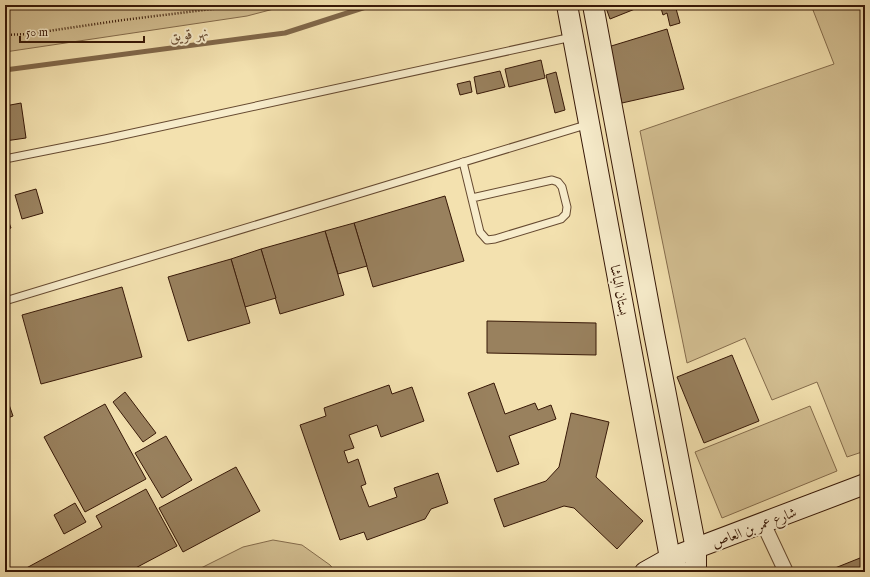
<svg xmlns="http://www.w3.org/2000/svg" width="870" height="577" font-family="'IM FELL English',Amiri,serif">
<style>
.green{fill:#d3bf92;stroke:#856c4c}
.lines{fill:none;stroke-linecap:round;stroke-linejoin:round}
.stream{stroke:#81684a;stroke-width:5}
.building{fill:#99815e;stroke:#371807}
.lane-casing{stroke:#664a31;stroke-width:9}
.street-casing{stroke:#664a31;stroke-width:16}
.secondary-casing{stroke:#371807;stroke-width:22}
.path{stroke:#371807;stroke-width:2.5;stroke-dasharray:1 2;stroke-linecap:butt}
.lane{stroke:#f7eccb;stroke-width:7}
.street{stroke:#f7eccb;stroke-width:14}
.secondary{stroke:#f7eccb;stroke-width:20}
.labels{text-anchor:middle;stroke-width:4;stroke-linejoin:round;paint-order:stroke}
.street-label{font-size:14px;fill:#371807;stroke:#f7eccb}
.water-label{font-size:15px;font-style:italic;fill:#694d33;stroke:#f7eccb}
</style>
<rect width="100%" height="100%" fill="#f3e1af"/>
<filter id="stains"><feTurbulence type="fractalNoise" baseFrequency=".005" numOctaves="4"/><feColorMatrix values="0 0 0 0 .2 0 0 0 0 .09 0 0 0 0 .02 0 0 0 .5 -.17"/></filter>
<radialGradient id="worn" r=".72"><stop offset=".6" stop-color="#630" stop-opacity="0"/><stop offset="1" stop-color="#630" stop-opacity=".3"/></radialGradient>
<!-- green -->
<g class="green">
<path d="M5,5H289L247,16L5,52Z"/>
<path d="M811,5H865V451L847,457L817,382L772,400L745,338L687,363L640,131L834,64Z"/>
<path d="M810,406L837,471L722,518L695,452Z"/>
<path d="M273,540L302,545L330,565L336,572H193L243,547Z"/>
</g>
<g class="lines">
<!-- stream -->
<path class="stream" d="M5,70L285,33L372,5"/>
</g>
<!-- building -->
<g class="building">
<path d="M605,5H645L610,19Z"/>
<path d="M660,5H675L680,23L670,26L667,13L663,15Z"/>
<path d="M667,29L684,89L622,103L608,47Z"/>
<path d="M541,60L545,78L509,87L505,69Z"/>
<path d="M500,71L505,87L477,94L474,77Z"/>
<path d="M556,72L565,110L555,113L546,75Z"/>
<path d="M470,81L472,92L460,95L457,84Z"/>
<path d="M21,103L26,138L5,141V106Z"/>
<path d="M36,189L43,213L22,219L15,195Z"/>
<path d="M445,196L464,261L373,287L354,223Z"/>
<path d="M5,212L11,228L5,230Z"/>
<path d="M354,223L367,266L338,274L325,231Z"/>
<path d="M325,231L344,295L280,314L261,249Z"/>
<path d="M261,249L276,298L245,307L231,259Z"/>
<path d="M231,259L250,323L188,341L168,277Z"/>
<path d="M122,287L142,357L41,384L22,315Z"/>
<path d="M487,321L596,323V355L487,353Z"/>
<path d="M732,355L759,421L704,443L677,377Z"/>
<path d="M494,383L505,414L535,403L538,410L551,405L556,419L509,436L519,464L497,472L468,393Z"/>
<path d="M389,385L392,394L412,387L424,421L381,437L377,425L349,435L354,448L344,451L348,463L358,459L366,484L361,486L369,507L397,497L394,488L438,473L448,503L431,509L425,519L367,540L364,532L340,540L300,425L326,416L324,408Z"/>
<path d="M125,392L156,433L143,442L113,402Z"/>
<path d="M6,396L13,416L5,419V397Z"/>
<path d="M105,404L146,479L85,512L44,437Z"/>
<path d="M571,413L609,422L596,477L643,521L617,549L574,508L564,506L504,527L494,499L546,481L559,467Z"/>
<path d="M166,436L192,480L162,498L135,453Z"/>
<path d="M236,467L260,511L183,552L159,508Z"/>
<path d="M146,489L177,546L128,572H19L102,527L96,516Z"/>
<path d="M75,503L86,522L64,534L54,515Z"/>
<path d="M865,556V572H831L830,570Z"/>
</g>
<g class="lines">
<defs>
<g id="lane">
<path d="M5,159L105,139L572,37"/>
<path d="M463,162L480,232L487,240L495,239L561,219L566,214L567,207L562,187L558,182L552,180L472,198"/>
<path d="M5,301L589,124"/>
</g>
<path id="street" d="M763,523L786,572"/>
<g id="secondary">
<path d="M567,5L670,558L680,572"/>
<path d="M593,5L654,333L696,549V572"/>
<path d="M645,572L670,558L865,484"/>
</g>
</defs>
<!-- lane casing -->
<use href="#lane" class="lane-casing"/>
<!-- street casing -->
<use href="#street" class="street-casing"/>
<!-- secondary casing -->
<use href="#secondary" class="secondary-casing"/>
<!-- path -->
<path class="path" d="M5,35L28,34L123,20L245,5"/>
<!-- lane -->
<use href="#lane" class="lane"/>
<!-- street -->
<use href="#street" class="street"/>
<!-- secondary -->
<use href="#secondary" class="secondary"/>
</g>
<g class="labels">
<!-- street labels -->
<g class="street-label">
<text transform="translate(620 290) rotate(79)" y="5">بستان الباشا</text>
<text transform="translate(754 527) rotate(-21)" y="5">شارع عمر بن العاص</text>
</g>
<!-- water labels -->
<g class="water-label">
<text transform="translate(189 34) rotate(-7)" y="5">نهر قويق</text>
</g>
</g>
<!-- margin -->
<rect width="870" height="577" fill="none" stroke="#f3e1af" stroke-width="20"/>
<rect x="6" y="6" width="858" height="565" fill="none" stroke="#371807" stroke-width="2"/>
<rect x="10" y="10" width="850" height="557" fill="none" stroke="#371807"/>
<!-- scale -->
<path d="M20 36v6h124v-6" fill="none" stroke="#371807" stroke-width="2"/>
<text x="26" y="36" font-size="12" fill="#371807" stroke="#f7eccb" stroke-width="3" paint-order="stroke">50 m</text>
<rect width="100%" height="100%" filter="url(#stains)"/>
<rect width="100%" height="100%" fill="url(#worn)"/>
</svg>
